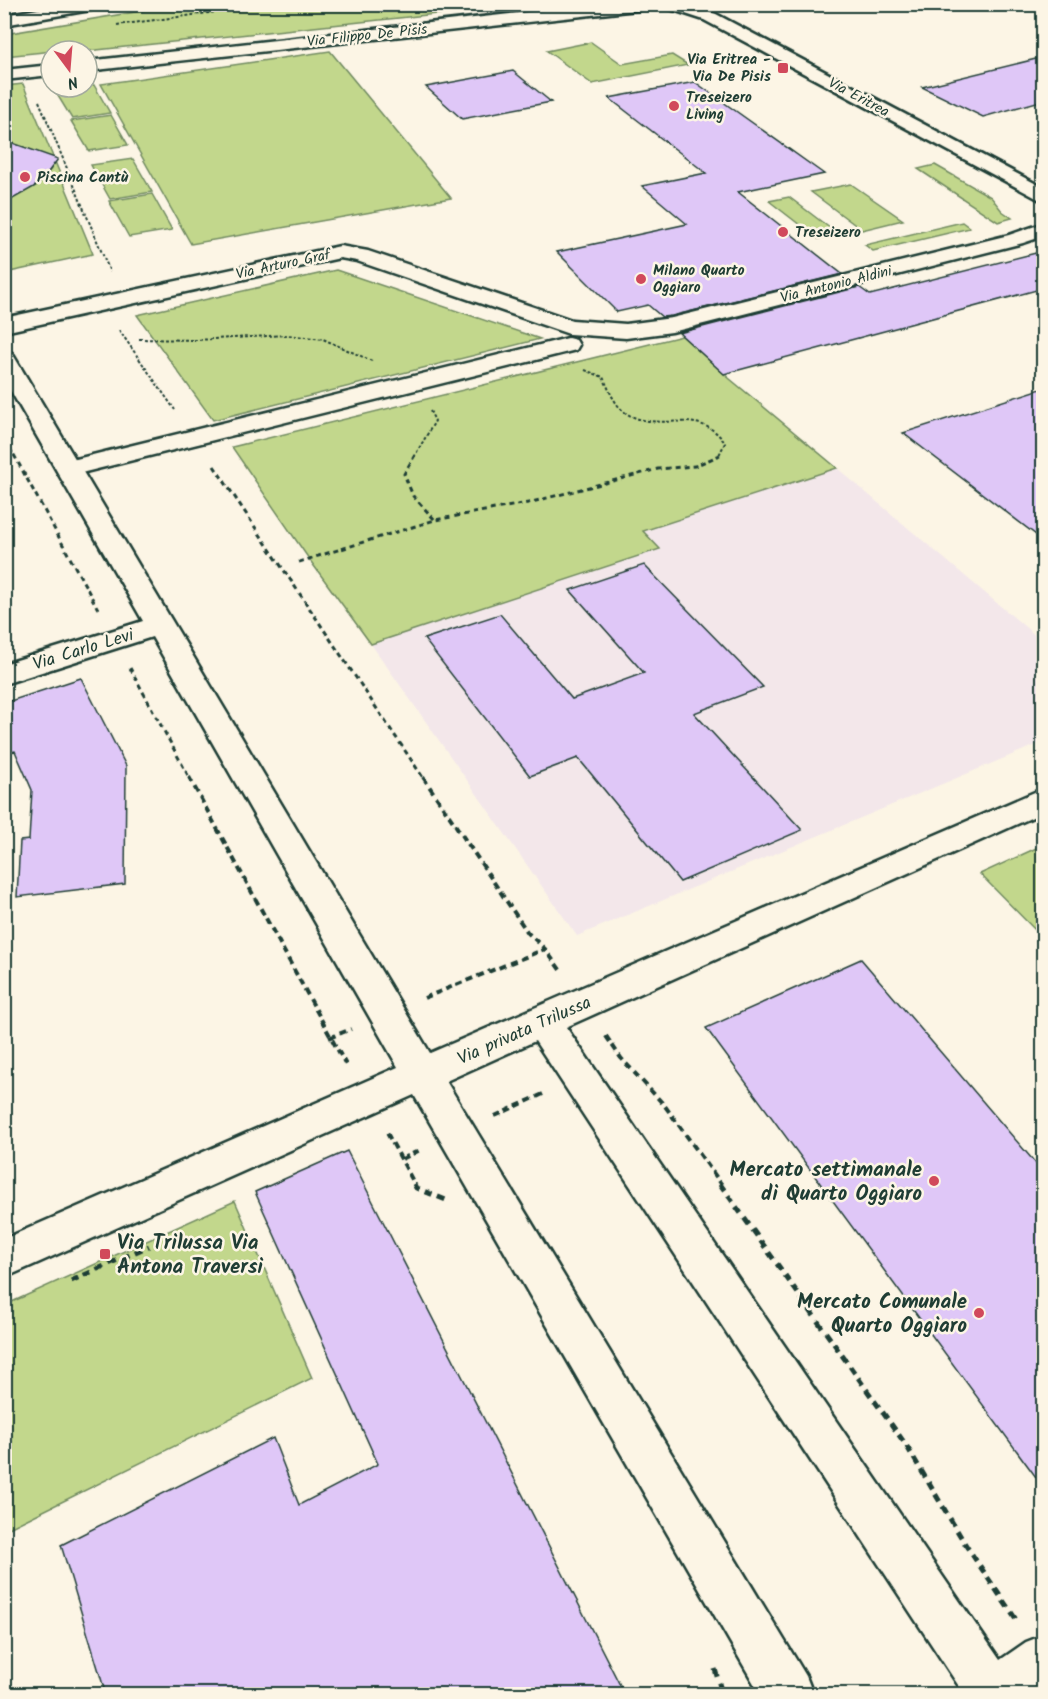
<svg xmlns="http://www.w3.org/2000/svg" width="1048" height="1699" font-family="Kalam,sans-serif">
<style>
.built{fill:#f3e7ea}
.green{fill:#c2d78c;stroke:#708a60;stroke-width:1.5}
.building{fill:#dfc7f7;stroke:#1f3d34;stroke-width:1.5}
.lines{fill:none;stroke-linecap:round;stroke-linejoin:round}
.pedestrian-casing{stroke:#1f3d34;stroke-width:5}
.minor-casing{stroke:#1f3d34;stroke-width:5}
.tertiary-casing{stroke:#1f3d34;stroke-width:5}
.path-far3{stroke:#1f3d34;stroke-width:2;stroke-dasharray:3 2;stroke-linecap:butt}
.path-far2{stroke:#1f3d34;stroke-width:3;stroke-dasharray:5 4;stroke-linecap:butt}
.path-far1{stroke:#1f3d34;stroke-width:4;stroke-dasharray:7 4.5;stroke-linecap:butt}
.path{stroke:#1f3d34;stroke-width:5;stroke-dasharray:8 6;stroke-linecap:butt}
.pedestrian{fill:#fcf5e5;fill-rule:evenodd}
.minor{fill:#fcf5e5;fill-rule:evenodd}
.tertiary{fill:#fcf5e5;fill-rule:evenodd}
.poi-dot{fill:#d1495b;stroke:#fcf5e5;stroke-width:2}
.labels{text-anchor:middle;stroke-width:5;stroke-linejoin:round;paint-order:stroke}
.far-street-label{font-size:15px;fill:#1f3d34;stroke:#fcf5e5}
.far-poi-label{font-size:15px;font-weight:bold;fill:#1f3d34;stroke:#fcf5e5;text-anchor:start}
.street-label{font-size:18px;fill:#1f3d34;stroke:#fcf5e5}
.near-poi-label{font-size:21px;font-weight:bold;fill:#1f3d34;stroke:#fcf5e5;text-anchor:end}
</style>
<rect width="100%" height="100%" fill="#fcf5e5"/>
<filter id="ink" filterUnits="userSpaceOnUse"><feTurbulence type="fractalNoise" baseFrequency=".0167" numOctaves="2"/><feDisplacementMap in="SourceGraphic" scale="12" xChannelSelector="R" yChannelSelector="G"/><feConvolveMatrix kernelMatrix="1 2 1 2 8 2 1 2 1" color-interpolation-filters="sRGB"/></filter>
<g filter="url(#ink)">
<!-- built -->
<path class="built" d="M837,468L1043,642V742L577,936L371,644L659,549L643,531Z"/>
<!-- green -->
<g class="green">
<path d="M176,5V4L522,5L87,51H79L83,48L5,56V34Z"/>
<path d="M591,42L622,64L672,55L688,65L592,84L547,51Z"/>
<path d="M330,51L451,198L191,244L101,84Z"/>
<path d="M23,84L93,254L5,273L4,200C27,192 37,188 51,169L48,159L5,144V86Z"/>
<path d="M94,85L110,113L72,119L55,91Z"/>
<path d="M111,115L128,145L89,151L71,121Z"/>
<path d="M133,159L152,192L110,199L91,165Z"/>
<path d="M935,165L991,197L1002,211L1012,218L998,222L918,169Z"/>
<path d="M851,184L903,220L862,230L811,192Z"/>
<path d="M152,194L172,230L129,237L109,201Z"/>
<path d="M789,197L839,235L818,239L769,201Z"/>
<path d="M962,222L970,228L873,251L865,245Z"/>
<path d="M336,270L540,339L213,420L137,315Z"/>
<path d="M682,336L724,374L837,468L643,531L660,549L371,644L309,559L232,447Z"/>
<path d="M1043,845V938L980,874Z"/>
<path d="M235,1201L312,1378L5,1530V1305Z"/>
</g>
<!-- building -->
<g class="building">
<path d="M1044,57V100L983,117L922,87Z"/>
<path d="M513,71L551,102L462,119L426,87Z"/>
<path d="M695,82L824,174L738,192L842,274L672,316L662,317L648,305L617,312L557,252L687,224L642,186L706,173L609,98Z"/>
<path d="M4,140L58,159L39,184L4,204Z"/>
<path d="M1044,251V288L724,374L679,333L859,287L870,295Z"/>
<path d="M1044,388V541L903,433Z"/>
<path d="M644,565L763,687L694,713L802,830L680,882L578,758L530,776L424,639L500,614L572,699L644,673L570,590Z"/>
<path d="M81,678L126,766L125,884L17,897L20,841L29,840L32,790L15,751L4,753V703Z"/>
<path d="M861,959L1044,1173V1488L706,1028Z"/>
<path d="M347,1151L625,1695H106L61,1545L273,1438L299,1505L378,1464L255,1192Z"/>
</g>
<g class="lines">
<defs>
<path id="pedestrian" d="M568,338L576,340L579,345L576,350L69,476L60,473L56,468L60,463Z"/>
<g id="minor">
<path d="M599,4H654L646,9L87,71V61Z"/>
<path d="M51,65V75L4,80V70Z"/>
<path d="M1044,223V236L1023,243L672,332L626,338L569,334L357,261L340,258L4,332V318L340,246L368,251L572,320L626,324L672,318L1009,235Z"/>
<path d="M4,351L12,353L15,358L430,1053L1044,788V812L566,1027L1000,1660L1026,1642L1044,1635V1690L1037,1694H964L535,1041L446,1081L806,1676L813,1694H760L414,1095L4,1278V1239L398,1067L152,637L4,684V664L143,621L4,379Z"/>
</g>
<g id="tertiary">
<path d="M66,4H104L96,9L4,25V15Z"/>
<path d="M662,4H687L716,14L1044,188V202L704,20L664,7Z"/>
</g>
</defs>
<!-- pedestrian casing -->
<use href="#pedestrian" class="pedestrian-casing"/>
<!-- minor casing -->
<use href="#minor" class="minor-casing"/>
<!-- tertiary casing -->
<use href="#tertiary" class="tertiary-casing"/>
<!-- path-far3 -->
<g class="path-far3">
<path d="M126,9L154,4"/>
<path d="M117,25L277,4"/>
<path d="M39,101L110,272"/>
<path d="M119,330L175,410"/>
<path d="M139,339L196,340L287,335L323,339L372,361"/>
<path d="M585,370L603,377C609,389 614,405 626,413C657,434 700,405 725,443L718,457"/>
<path d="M4,437L15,457"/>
<path d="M414,457L435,421L430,411"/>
</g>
<!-- path-far2 -->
<g class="path-far2">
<path d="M14,455L98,609"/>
<path d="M415,455L404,474L413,496L435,520"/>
<path d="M214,466L424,779"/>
<path d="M299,562L435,520L528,503L658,469L695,466L720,455"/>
<path d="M130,668L190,779"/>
</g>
<!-- path-far1 -->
<g class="path-far1">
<path d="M189,777L346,1065"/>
<path d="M423,777L528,933L545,949L561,971"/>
<path d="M424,998L545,949"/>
<path d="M606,1036L621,1058L665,1106L722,1185"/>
<path d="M329,1038L351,1029"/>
<path d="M495,1116L543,1094"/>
<path d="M387,1133L415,1185"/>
<path d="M402,1159L420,1150"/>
</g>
<!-- path -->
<g class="path">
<path d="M414,1184L416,1188L446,1200"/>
<path d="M720,1184L906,1445L967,1547L1017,1621"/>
<path d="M71,1281L149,1246"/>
<path d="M715,1669L722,1694"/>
</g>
<!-- pedestrian -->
<use href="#pedestrian" class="pedestrian"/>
<!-- minor -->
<use href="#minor" class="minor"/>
<!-- tertiary -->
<use href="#tertiary" class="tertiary"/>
</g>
</g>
<!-- markers -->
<g class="poi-dot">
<rect x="777" y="62" width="12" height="12" rx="3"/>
<circle cx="674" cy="106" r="6"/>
<circle cx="25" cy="177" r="6"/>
<circle cx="783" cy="232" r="6"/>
<circle cx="641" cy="279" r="6"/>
<circle cx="934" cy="1181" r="6"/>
<rect x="99" y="1248" width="12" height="12" rx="3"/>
<circle cx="979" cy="1313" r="6"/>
</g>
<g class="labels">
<!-- far-street labels -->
<g class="far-street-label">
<text transform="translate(367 35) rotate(-6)" y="5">Via Filippo De Pisis</text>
<text transform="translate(859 97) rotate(28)" y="5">Via Eritrea</text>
<text transform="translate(283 264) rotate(-12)" y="5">Via Arturo Graf</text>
<text transform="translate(836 284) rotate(-14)" y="5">Via Antonio Aldini</text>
</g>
<!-- far-poi labels -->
<g class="far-poi-label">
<text x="771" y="64" text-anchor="end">Via Eritrea -<tspan x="771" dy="17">Via De Pisis</tspan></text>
<text x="686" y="102">Treseizero<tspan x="686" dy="17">Living</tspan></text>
<text x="37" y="182">Piscina Cantù</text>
<text x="795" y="237">Treseizero</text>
<text x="653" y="275">Milano Quarto<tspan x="653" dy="17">Oggiaro</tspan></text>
</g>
<!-- street labels -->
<g class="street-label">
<text transform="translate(83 649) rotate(-17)" y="6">Via Carlo Levi</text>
<text transform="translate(524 1030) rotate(-24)" y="6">Via privata Trilussa</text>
</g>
<!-- near-poi labels -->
<g class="near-poi-label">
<text x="922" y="1176">Mercato settimanale<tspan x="922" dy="24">di Quarto Oggiaro</tspan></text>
<text x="117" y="1249" text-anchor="start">Via Trilussa Via<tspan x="117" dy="24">Antona Traversi</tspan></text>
<text x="967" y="1308">Mercato Comunale<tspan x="967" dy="24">Quarto Oggiaro</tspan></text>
</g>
</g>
<!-- margin -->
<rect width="1048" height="1699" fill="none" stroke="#fcf5e5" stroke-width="24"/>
<rect x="12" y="12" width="1024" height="1675" fill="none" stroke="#1f3d34" stroke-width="2" filter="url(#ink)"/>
<!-- north arrow -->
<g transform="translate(69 69) rotate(164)"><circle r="28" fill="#fcf5e5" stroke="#a4ab9e" stroke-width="1.5"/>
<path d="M0-4.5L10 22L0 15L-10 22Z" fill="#d1495b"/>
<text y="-9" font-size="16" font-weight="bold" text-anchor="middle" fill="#1f3d34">N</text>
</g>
</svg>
